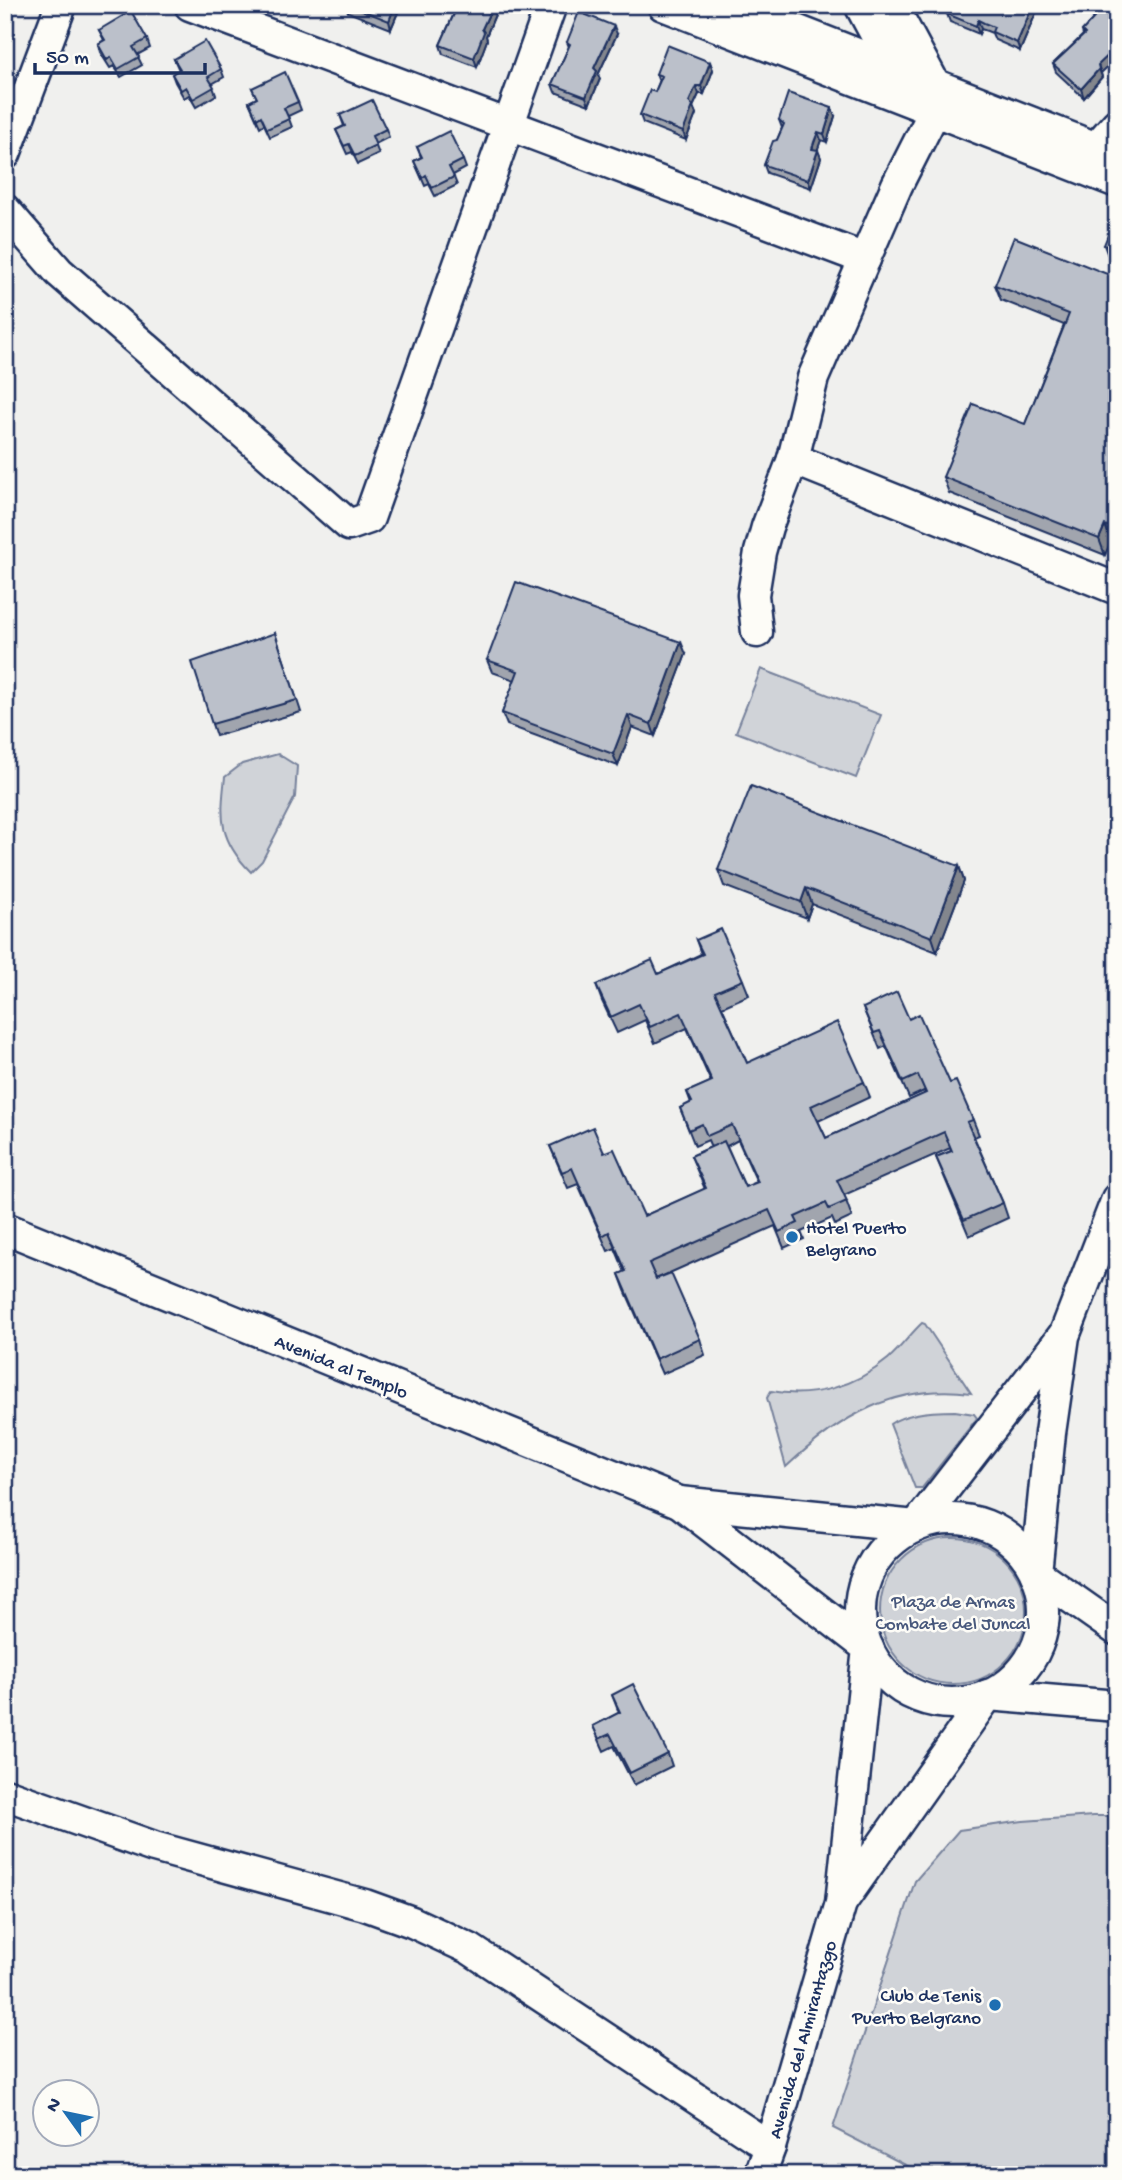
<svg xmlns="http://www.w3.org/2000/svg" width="1122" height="2180" font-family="'Gochi Hand',sans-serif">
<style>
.green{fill:#d0d3d8;stroke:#76819b;stroke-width:2}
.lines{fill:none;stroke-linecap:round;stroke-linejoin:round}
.minor-casing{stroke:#1b2f5e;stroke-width:35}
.minor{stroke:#fdfcf7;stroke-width:30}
.wall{fill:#a1a5ae;stroke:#1b2f5e;stroke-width:2;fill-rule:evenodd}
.shaded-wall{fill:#83868d;stroke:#1b2f5e;stroke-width:2}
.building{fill:#bbc0ca;stroke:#1b2f5e;stroke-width:2}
.poi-dot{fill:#1f6fb2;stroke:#fdfcf7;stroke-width:2.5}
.labels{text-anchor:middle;stroke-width:5;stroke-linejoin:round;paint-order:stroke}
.poi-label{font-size:19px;fill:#1b2f5e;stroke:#fdfcf7;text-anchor:start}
.street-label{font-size:19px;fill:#1b2f5e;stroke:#fdfcf7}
.park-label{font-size:19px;fill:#48587c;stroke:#fdfcf7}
</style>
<rect width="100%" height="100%" fill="#f0f0ee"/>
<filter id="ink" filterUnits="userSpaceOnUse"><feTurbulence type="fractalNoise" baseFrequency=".0143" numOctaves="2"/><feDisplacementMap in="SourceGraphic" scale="14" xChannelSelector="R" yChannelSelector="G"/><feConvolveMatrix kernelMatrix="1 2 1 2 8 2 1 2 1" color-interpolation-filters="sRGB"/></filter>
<g filter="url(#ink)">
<!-- green -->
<g class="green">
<path d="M761,669L881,715L856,778L736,732Z"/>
<path d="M278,754L297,766L295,797L262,861L251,872C219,840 220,819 225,777L242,764Z"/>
<path d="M922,1323L925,1324L971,1393C895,1383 839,1417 786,1467L767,1398L771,1391C813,1399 856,1386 888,1359C901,1348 910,1334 922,1323Z"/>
<path d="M955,1411L974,1414L977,1418L922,1488H915L890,1424C906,1412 935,1411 955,1411Z"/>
<circle cx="953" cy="1611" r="73"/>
<path d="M1093,1816H1117V2175H925L833,2128L915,1881L959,1830L1023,1821Z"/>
</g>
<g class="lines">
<defs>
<g id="minor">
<path d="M190,5L865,259"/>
<path d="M663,5L1117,182"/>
<path d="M732,5L1117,156"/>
<path d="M860,5L898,76"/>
<path d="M5,154L61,5"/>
<path d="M1084,161L1117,124"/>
<path d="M5,210L59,272L349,525L369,518L551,5"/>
<path d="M793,459L1117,589"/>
<path d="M757,632L753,595L760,552L767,527L793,459L813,378L897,185L935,110V85L892,5"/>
<path d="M1117,1199L1064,1336L1050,1433L1036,1573L1117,1630"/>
<path d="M5,1228L679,1502L868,1648L841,1903L770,2147L760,2175"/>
<path d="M679,1502L916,1526L1063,1336"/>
<circle cx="952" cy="1611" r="92"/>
<path d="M5,1794L154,1847L365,1905L412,1922L470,1949L770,2147"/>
<path d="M843,1900L988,1695L1117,1706"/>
</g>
</defs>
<!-- minor casing -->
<use href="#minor" class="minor-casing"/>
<!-- minor -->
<use href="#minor" class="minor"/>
</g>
<!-- wall -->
<g class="wall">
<path d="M346,5H401L391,29L348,12Z"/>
<path d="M455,5H499L486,36L487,40L477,67L443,54L440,45L456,9Z"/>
<path d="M1104,7L1101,73L1102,77L1084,98L1056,72L1053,64L1083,35L1082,31Z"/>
<path d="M1038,8L1020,51L995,40L992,33L987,31L981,29L979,34L950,22L947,14Z"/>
<path d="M99,30L147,39L150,48L137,55L142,65L121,77L114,66L110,68L100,52L98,44L104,40Z"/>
<path d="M617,34L598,75L600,79L589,105L555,92L552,84L569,47L567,42Z"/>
<path d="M174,59L221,69L224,77L212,84L216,95L196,107L189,95L184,98L175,82L172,74L179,70Z"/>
<path d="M710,62L713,70L704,94H699L693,107L696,114L686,140L643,123L640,115L655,92L659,82L656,74Z"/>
<path d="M252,88L298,102L301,110L288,116L292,127L270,137L264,124L260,127L249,102L257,98Z"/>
<path d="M340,115L386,129L389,137L375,144L379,154L358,164L352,152L347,154L336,130L344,126Z"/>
<path d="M835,116L827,142L821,140L817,150L821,158L811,188L767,173L764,165L777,140L782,128L779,120Z"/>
<path d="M417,147L463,160L466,168L453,175L457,185L435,196L429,184L425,186L414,161L421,157Z"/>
<path d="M1117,239V263L1110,261L1104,245Z"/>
<path d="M1117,265V543L1111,541L1105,555L949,493L943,477L1025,424L1064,325L1001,300L995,285L1112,276Z"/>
<path d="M275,633L301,712L216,736L212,724Z"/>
<path d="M686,654L655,736L632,727L618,766L507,725L502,713L515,680L492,672L487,660Z"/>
<path d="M959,866L964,881L937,952L812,904L807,918L724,886L718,870Z"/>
<path d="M696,940L743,980L749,995L722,1007L747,1063L864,1082L870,1097L818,1121L826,1138L925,1094L924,1091L909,1098L886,1046L880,1049L863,1008L909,1019L973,1120L979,1135L974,1137L1003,1203L1008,1218L969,1236L936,1157L951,1151L950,1148L844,1195L852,1217L835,1225L832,1218L801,1232L804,1239L784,1248L775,1226L656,1279L700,1339L705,1355L662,1374L625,1290L619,1274L625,1272L615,1248L608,1251L578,1184L568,1188L550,1146L604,1153L644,1216L705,1189L691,1156L711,1147L708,1140L695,1146L680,1108L691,1103L687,1092L711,1082L687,1028L655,1043L645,1020L617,1033L602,1001L596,985L658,974L701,954ZM738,1140L757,1182L745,1187L727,1146Z"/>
<path d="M612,1695L668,1754L672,1766L634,1785L614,1746L604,1751L593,1726L619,1713Z"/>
</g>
<!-- shaded-wall -->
<g class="shaded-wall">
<path d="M395,5H401L391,29L389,21Z"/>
<path d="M493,5H499L486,36L487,40L477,67L474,58L482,29Z"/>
<path d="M1033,5H1037L1038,8L1020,51L1017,43Z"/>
<path d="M978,20L981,29L979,34L976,26Z"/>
<path d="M614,26L617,34L598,75L600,79L589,105L586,97L594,68Z"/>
<path d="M1117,47V58L1101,73L1098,65Z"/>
<path d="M710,62L713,70L704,94L701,86Z"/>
<path d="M1099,69L1102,77L1084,98L1081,89Z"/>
<path d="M696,86L699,94L693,107L696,114L686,140L683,132L689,102Z"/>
<path d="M832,108L835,116L827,142L824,134Z"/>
<path d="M818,132L821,140L815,157L812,149Z"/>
<path d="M818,150L821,158L811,188L808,180Z"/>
<path d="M1105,525L1111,541L1105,555L1099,539Z"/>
<path d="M681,642L686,654L655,736L651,724Z"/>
<path d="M628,715L632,727L618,766L613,754Z"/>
<path d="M959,866L964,881L937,952L932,937Z"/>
<path d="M806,888L812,904L807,918L801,902Z"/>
</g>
<!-- building -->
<g class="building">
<path d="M349,5H395L389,21Z"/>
<path d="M458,5H493L482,29L484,32L474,58L440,45Z"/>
<path d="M951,5H1033L1017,43L992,32L994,27L984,23L978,20L976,26L947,14Z"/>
<path d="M1104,7L1117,19V47L1098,65L1099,69L1081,89L1053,64L1085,34L1082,31Z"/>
<path d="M131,11L147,39L133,47L139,57L118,69L111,57L107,60L98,44L105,40L99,30Z"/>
<path d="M579,12L614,26L594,68L597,71L586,97L552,84L570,44L567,42Z"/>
<path d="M205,41L221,69L208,77L214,87L193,99L186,87L181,90L172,74L180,69L174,59Z"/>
<path d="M667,45L710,62L701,86H696L689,102L693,106L683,132L640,115L650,90L655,92L662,76L656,74Z"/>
<path d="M285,72L298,102L284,108L289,119L267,129L261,116L257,119L249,102L257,98L252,88Z"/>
<path d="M788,93L832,108L824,134L818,132L814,142L812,149L818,150L808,180L764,165L773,141L777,140L784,124L779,120Z"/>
<path d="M372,100L386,129L372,136L376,146L355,156L349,144L344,146L336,130L345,126L340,115Z"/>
<path d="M449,131L463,160L449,167L454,177L432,188L426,175L422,178L414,161L422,157L417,147Z"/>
<path d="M1108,235L1117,239V250L1104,245Z"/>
<path d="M1014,237L1112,276L1117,265V530L1105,525L1099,539L943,477L973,404L1025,424L1069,314L995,285Z"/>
<path d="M516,582L681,642L651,724L628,715L613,754L502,713L518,671L487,660Z"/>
<path d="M275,633L297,700L212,724L192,662Z"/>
<path d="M751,786L959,866L932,937L806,888L801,902L718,870Z"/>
<path d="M721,929L743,980L715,992L747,1063L837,1022L864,1082L811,1106L826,1138L926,1093L918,1075L903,1082L880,1031L874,1033L863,1008L897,992L909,1019L919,1014L950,1083L956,1081L973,1120L967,1122L1003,1203L964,1220L936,1157L952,1151L944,1132L837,1180L847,1201L829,1209L826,1203L795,1217L798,1223L779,1232L769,1210L649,1263L656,1279L671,1273L700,1339L656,1359L619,1274L626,1271L609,1232L602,1236L572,1168L562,1172L550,1146L593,1127L604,1153L614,1149L644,1216L706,1188L691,1156L724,1141L745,1187L758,1182L732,1125L707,1136L702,1124L689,1130L680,1108L692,1102L687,1092L712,1081L681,1013L650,1027L639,1004L611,1017L596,985L652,960L658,974L703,954L696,940Z"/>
<path d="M633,1684L668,1754L630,1773L610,1734L599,1739L593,1726L620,1712L612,1695Z"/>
</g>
</g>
<!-- markers -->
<g class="poi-dot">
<circle cx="792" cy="1237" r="7"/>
<circle cx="995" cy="2005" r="7"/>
</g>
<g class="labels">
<!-- poi labels -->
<g class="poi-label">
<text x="806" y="1233">Hotel Puerto<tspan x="806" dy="22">Belgrano</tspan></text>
<text x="981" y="2001" text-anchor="end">Club de Tenis<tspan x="981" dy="22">Puerto Belgrano</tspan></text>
</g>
<!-- street labels -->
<g class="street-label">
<text transform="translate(342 1365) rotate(22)" y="7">Avenida al Templo</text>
<text transform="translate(801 2039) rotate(-74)" y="7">Avenida del Almirantazgo</text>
</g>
<!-- park labels -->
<g class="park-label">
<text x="953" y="1607">Plaza de Armas<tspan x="953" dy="22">Combate del Juncal</tspan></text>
</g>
</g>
<!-- margin -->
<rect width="1122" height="2180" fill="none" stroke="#fdfcf7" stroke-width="28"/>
<rect x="14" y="14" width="1094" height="2152" fill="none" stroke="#1b2f5e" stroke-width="2.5" filter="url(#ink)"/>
<!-- north arrow -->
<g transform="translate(66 2113) rotate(303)"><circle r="33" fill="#fdfcf7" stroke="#a3aaba" stroke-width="2"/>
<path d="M0-5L12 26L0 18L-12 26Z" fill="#1f6fb2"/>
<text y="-10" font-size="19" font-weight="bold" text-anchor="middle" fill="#1b2f5e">N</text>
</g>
<!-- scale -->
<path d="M35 63v10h170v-10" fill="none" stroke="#1b2f5e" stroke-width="3.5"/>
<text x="46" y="63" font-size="21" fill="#1b2f5e" stroke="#fdfcf7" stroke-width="5" paint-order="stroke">50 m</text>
</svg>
